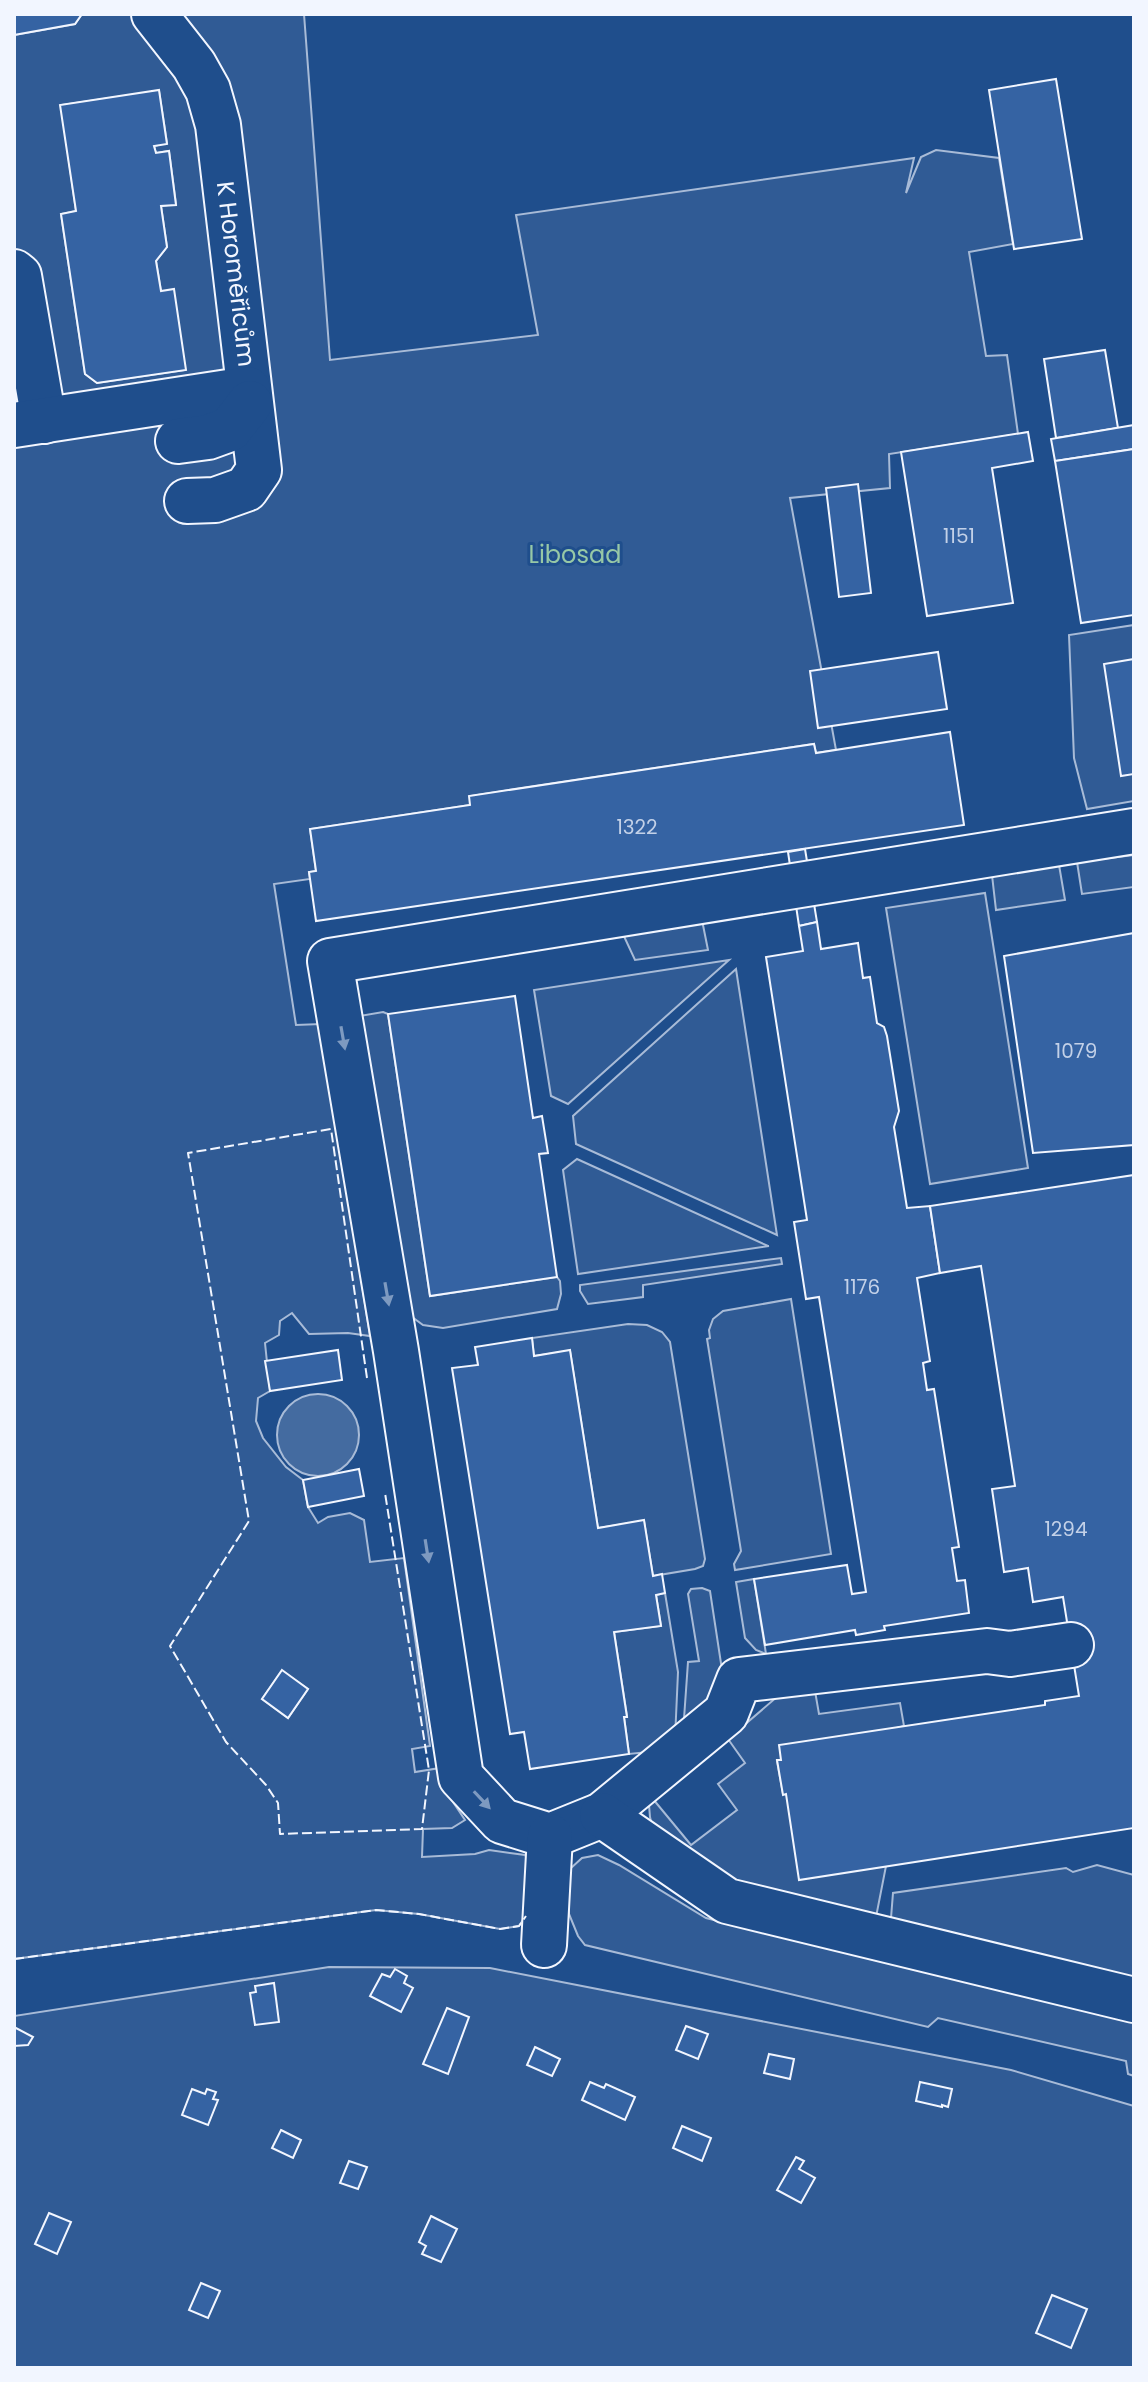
<svg xmlns="http://www.w3.org/2000/svg" width="1148" height="2382" font-family="Poppins,sans-serif">
<style>
.built{fill:#305b95;stroke:#a8bbd7;stroke-width:2;fill-rule:evenodd}
.water{fill:#446ba0;stroke:#a8bbd7;stroke-width:2}
.building{fill:#3563a3;stroke:#f2f6ff;stroke-width:2}
.lines{fill:none;stroke-linecap:round;stroke-linejoin:round}
.minor-casing{stroke:#f2f6ff;stroke-width:48}
.minor{stroke:#1f4e8c;stroke-width:44}
.fence{stroke:#f2f6ff;stroke-width:2;stroke-dasharray:10 4;stroke-linecap:butt}
.oneway{fill:#7e9ac0}
.labels{text-anchor:middle;stroke-width:6;stroke-linejoin:round;paint-order:stroke}
.number-label{font-size:20px;fill:#c3d1e8}
.street-label{font-size:24px;fill:#f2f6ff;stroke:#1f4e8c}
.park-label{font-size:24px;fill:#97c8a6;stroke:#1f4e8c}
</style>
<rect width="100%" height="100%" fill="#1f4e8c"/>
<!-- built -->
<g class="built">
<path d="M82,14H304L330,360L538,335L516,215L914,158L906,193L921,157L936,150L999,158L1013,244L969,252L986,356L1007,355L1018,434L889,454L890,488L790,498L836,750L816,753L814,744L470,796V805L310,829L316,871L309,872L310,879L274,884L296,1025L321,1024L370,1336L348,1333L309,1334L292,1313L280,1321L279,1335L265,1343L270,1391L258,1398L256,1421L263,1438L286,1467L303,1480L308,1507L318,1523L328,1517L350,1513L364,1520L370,1562L404,1558L430,1746L412,1749L415,1772L440,1768L443,1787L465,1820L452,1828L423,1829L422,1857L475,1854L489,1850L525,1855L533,1868L530,1909L519,1926L500,1929L419,1914L376,1910L14,1959V35L75,24ZM159,91L167,143L154,146L156,153L169,151L176,204L161,206L167,247L156,261L161,291L185,370L97,383L85,374L61,214L76,211L61,105ZM282,1671L308,1689L288,1718L262,1699Z"/>
<path d="M1134,625V801L1087,809L1074,758L1069,635Z"/>
<path d="M1134,855V887L1082,894L1077,862Z"/>
<path d="M1059,865L1065,900L996,910L992,875Z"/>
<path d="M985,893L1028,1168L930,1184L886,908Z"/>
<path d="M702,920L708,950L635,960L622,932Z"/>
<path d="M729,960L568,1104L551,1096L534,990Z"/>
<path d="M736,969L777,1235L576,1144L573,1116Z"/>
<path d="M383,1012L388,1014L430,1296L557,1277L560,1281L561,1294L557,1309L443,1328L423,1325L404,1311L348,1018Z"/>
<path d="M577,1159L768,1246H769L578,1274L563,1170Z"/>
<path d="M781,1258L782,1264L643,1285V1297L588,1304L580,1291V1285Z"/>
<path d="M791,1299L831,1554L735,1570L734,1564L741,1551L707,1339L710,1338L709,1330L713,1319L723,1311Z"/>
<path d="M628,1324L647,1325L662,1332L670,1342L705,1559L703,1566L695,1569L653,1576L644,1521L598,1528L570,1351L534,1356L532,1338Z"/>
<path d="M754,1579L766,1654L756,1650L745,1638L736,1582Z"/>
<path d="M702,1588L710,1591L724,1683L683,1733L688,1662L699,1661L688,1594L691,1589Z"/>
<path d="M665,1593L678,1672L675,1739L658,1751L629,1754L624,1717L627,1716L614,1632L661,1626L656,1595Z"/>
<path d="M792,1684L815,1691L819,1714L900,1703L904,1726L777,1761L783,1794H786L886,1866L876,1917L891,1918L893,1893L1066,1868L1073,1872L1097,1865L1134,1875V2076L1128,2074L1126,2061L938,2018L928,2027L585,1945L578,1936L569,1914L568,1878L571,1868L582,1858L598,1855L619,1865L706,1918L818,1946L825,1907L729,1879L653,1829L650,1817L649,1805L653,1799L691,1845L737,1810L718,1784L745,1763L728,1739Z"/>
<path d="M329,1967L490,1968L1011,2070L1134,2106V2368H14V2016Z"/>
</g>
<!-- water -->
<circle class="water" cx="318" cy="1435" r="41"/>
<!-- building -->
<g class="building">
<path d="M14,14H82L75,24L14,35Z"/>
<path d="M1056,79L1082,239L1014,249L989,90Z"/>
<path d="M159,90L167,144L154,146L156,153L169,151L176,205L161,206L167,247L156,261L161,291L174,289L186,370L97,383L85,374L61,214L76,211L60,105Z"/>
<path d="M1105,350L1118,428L1056,438L1044,359Z"/>
<path d="M1134,425V449L1055,461L1051,439Z"/>
<path d="M1028,432L1033,461L992,468L1013,603L927,616L901,452Z"/>
<path d="M1134,449V615L1081,623L1055,461Z"/>
<path d="M858,484L871,593L839,597L826,488Z"/>
<path d="M938,652L947,709L818,728L810,671Z"/>
<path d="M1134,659V774L1121,776L1104,664Z"/>
<path d="M950,732L964,825L316,921L309,872L316,871L310,829L470,805L469,796L814,744L816,753Z"/>
<path d="M805,849L817,922L799,926L788,852Z"/>
<path d="M817,922L821,949L858,943L863,978L870,977L877,1023L884,1027L887,1036L899,1111L894,1127L907,1208L930,1206L940,1273L917,1278L930,1361L923,1363L927,1390L934,1389L959,1547L952,1548L957,1581L965,1580L969,1613L884,1626L885,1630L856,1635L855,1630L765,1645L754,1579L847,1565L852,1594L866,1592L819,1297L806,1299L794,1222L807,1220L766,957L803,951L799,926Z"/>
<path d="M1134,933V1145L1033,1153L1004,956Z"/>
<path d="M515,996L533,1118L542,1116L548,1153L539,1154L557,1277L430,1296L388,1014Z"/>
<path d="M1134,1175V1828L799,1880L786,1794L783,1795L777,1760H781L779,1745L1045,1705V1701L1079,1696L1063,1597L1033,1602L1028,1568L1004,1572L992,1489L1015,1486L981,1266L940,1273L930,1206Z"/>
<path d="M532,1338L534,1356L570,1350L598,1528L644,1520L653,1576L662,1574L665,1593L656,1595L661,1626L614,1632L627,1717H624L629,1754L530,1769L524,1732L510,1734L452,1368L478,1365L475,1347Z"/>
<path d="M338,1350L342,1380L270,1391L265,1361Z"/>
<path d="M359,1469L364,1496L308,1507L303,1480Z"/>
<path d="M282,1670L308,1689L288,1718L262,1699Z"/>
<path d="M395,1969L407,1976L404,1983L413,1988L401,2012L370,1996L382,1974L390,1977Z"/>
<path d="M274,1983L279,2022L255,2025L250,1993L256,1992L255,1986Z"/>
<path d="M447,2008L469,2017L448,2074L423,2064Z"/>
<path d="M686,2026L708,2034L698,2059L676,2050Z"/>
<path d="M14,2027L33,2037L28,2045L14,2046Z"/>
<path d="M535,2047L560,2059L552,2076L527,2065Z"/>
<path d="M769,2054L794,2059L790,2079L764,2073Z"/>
<path d="M590,2082L604,2088L606,2084L635,2097L625,2120L582,2100Z"/>
<path d="M920,2082L952,2089L948,2107L942,2105V2107L916,2101Z"/>
<path d="M192,2089L205,2094L207,2089L216,2092L213,2099L218,2100L208,2125L182,2115Z"/>
<path d="M682,2126L711,2138L702,2161L673,2148Z"/>
<path d="M281,2130L301,2140L293,2158L272,2148Z"/>
<path d="M796,2157L804,2161L799,2169L815,2178L801,2203L777,2190Z"/>
<path d="M349,2161L367,2167L358,2189L340,2183Z"/>
<path d="M49,2213L71,2222L57,2254L35,2244Z"/>
<path d="M431,2216L457,2229L441,2262L422,2254L426,2246L419,2242Z"/>
<path d="M201,2283L220,2291L208,2318L189,2310Z"/>
<path d="M1052,2295L1087,2309L1071,2348L1036,2333Z"/>
</g>
<g class="lines">
<defs>
<g id="minor">
<path id="s1" d="M154,14L194,65L208,90L218,125L259,470L246,489L215,500L187,501"/>
<path d="M14,272L19,276L44,421"/>
<path d="M14,425L248,389"/>
<path d="M178,441L208,437L230,429L250,403"/>
<path d="M1071,1645L1010,1654L987,1651L739,1680L726,1713L602,1815L550,1836L502,1821L461,1777L396,1351L330,961L1134,831"/>
<path d="M602,1815L727,1901L1134,2000"/>
<path d="M544,1945L550,1836"/>
</g>
</defs>
<!-- minor casing -->
<use href="#minor" class="minor-casing"/>
<!-- minor -->
<use href="#minor" class="minor"/>
<!-- fence -->
<g class="fence">
<path d="M367,1378L331,1129L188,1153L249,1521L170,1646L226,1742L266,1785L278,1803L280,1834L422,1829L429,1770L385,1493"/>
<path d="M14,1959L376,1910L419,1914L500,1929L519,1926L526,1916"/>
</g>
</g>
<!-- one-way arrows -->
<defs><path id="oneway-solid" d="M-6-.8H1V-3.2L6.5 0L1 3.2V.8H-6Z" transform="scale(2)"/></defs>
<g class="oneway">
<use href="#oneway-solid" transform="translate(343 1038) rotate(80)"/>
<use href="#oneway-solid" transform="translate(387 1294) rotate(80)"/>
<use href="#oneway-solid" transform="translate(427 1551) rotate(81)"/>
<use href="#oneway-solid" transform="translate(482 1800) rotate(47)"/>
</g>
<g class="labels">
<!-- number labels -->
<g class="number-label">
<text x="959" y="543">1151</text>
<text x="637" y="834">1322</text>
<text x="1076" y="1058">1079</text>
<text x="862" y="1294">1176</text>
<text x="1066" y="1536">1294</text>
</g>
<!-- street labels -->
<g class="street-label">
<text dy="8" stroke="none"><textPath href="#s1" startOffset="280">K Horoměřicům</textPath></text>
</g>
<!-- park labels -->
<g class="park-label">
<text x="575" y="563">Libosad</text>
</g>
</g>
<!-- border -->
<rect width="1148" height="2382" fill="none" stroke="#f2f6ff" stroke-width="32"/>
</svg>
